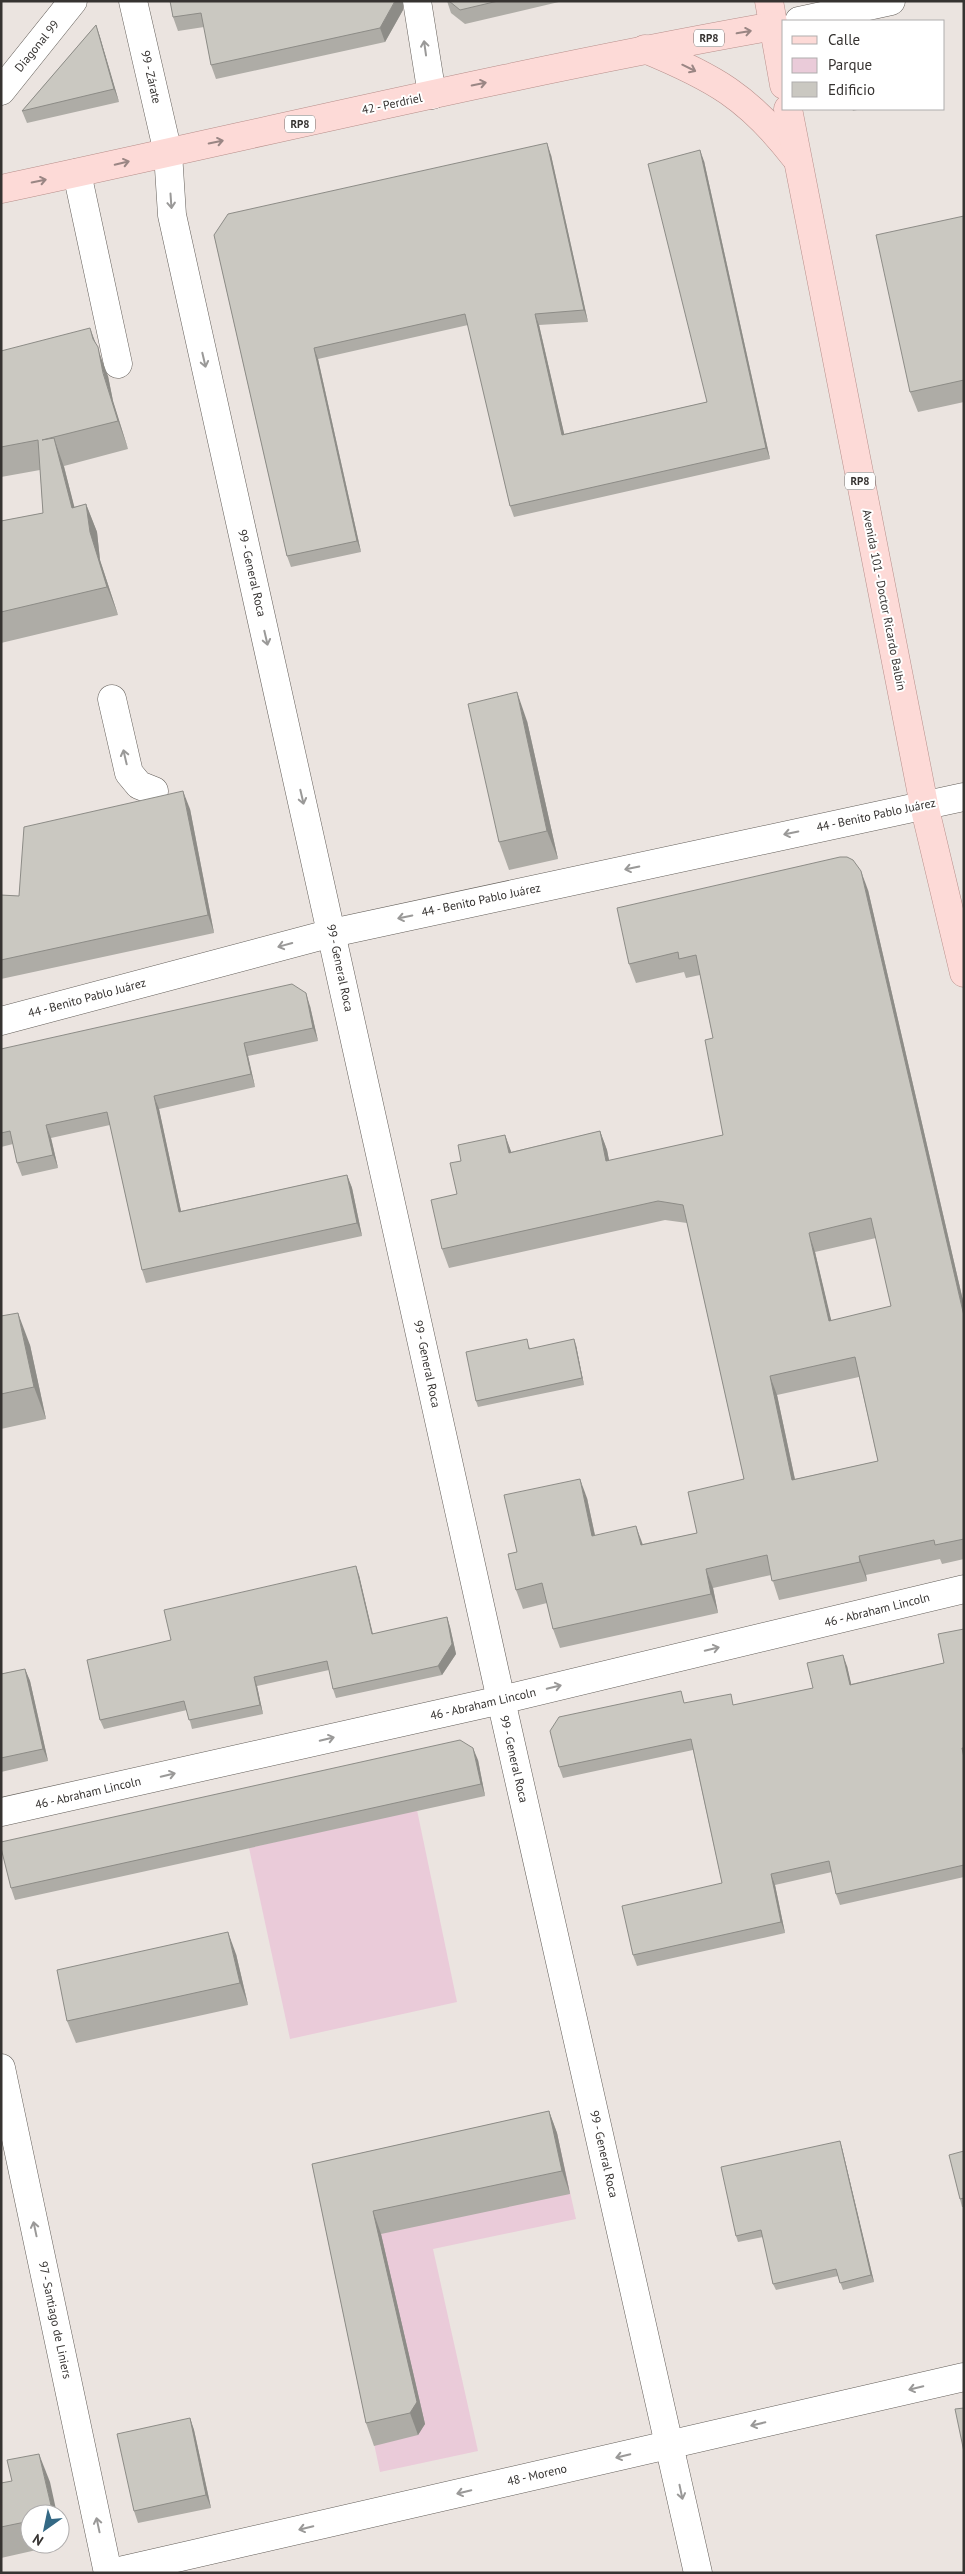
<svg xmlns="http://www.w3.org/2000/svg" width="965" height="2574" font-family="'PT Sans',sans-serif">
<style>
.green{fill:#eacbd9}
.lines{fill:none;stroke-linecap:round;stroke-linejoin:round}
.minor-casing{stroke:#635e59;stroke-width:29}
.major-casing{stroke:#b78f8b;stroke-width:29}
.minor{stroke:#fff;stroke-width:28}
.major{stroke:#fddad7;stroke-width:28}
.wall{fill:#aeaca6;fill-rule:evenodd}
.shaded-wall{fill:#8d8c87}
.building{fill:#cac8c1;stroke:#8d8c87;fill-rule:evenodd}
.oneway{stroke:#9a8684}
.oneway2{stroke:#9a9998}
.labels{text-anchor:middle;stroke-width:4;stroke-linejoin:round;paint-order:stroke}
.shield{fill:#fff;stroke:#72706f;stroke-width:1}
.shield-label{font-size:11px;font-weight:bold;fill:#363331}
.street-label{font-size:12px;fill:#363331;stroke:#fff}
</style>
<rect width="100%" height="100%" fill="#ebe4e0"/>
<!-- green -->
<g class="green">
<path d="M417,1810L457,2002L290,2039L249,1848Z"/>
<path d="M557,2133L576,2219L433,2249L478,2451L380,2472L320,2187Z"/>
</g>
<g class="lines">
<defs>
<g id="minor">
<path d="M133,1L168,153L172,215L501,1700L698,2573"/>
<path d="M417,1L432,95"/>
<path d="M799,21L891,1"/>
<path d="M1,91L73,1"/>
<path d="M77,173L118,364"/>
<path d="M112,699L129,773L139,785L154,791"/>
<path d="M1,1021L332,933L964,797"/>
<path d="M1,1812L501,1700L964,1589"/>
<path d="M1,2068L108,2573"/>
<path d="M111,2573L964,2377"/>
</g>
<g id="major">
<path d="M769,1L784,85"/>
<path d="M645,49C713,77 749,97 795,157"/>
<path d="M788,109L924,805L964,973"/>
<path d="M1,189C259,134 515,72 774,26"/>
</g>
</defs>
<!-- minor casing -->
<use href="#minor" class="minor-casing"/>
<!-- major casing -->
<use href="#major" class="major-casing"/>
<!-- minor -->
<use href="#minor" class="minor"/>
<!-- major -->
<use href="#major" class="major"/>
</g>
<!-- wall -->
<g class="wall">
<path d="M170,1L403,10L385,42L216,79L211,65L204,27L178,31L173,17Z"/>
<path d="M447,1H563L465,24L451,13Z"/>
<path d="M96,25L100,37L119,102L27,123L22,111Z"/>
<path d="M852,109H861L853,111Z"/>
<path d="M551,155L588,322L539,325L564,434L707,402L704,161L770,459L514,517L510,506L468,325L318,359L361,552L291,567L287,556L214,235Z"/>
<path d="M964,216V402L918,412L910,392Z"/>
<path d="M1,351L108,376L113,401L128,449L64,466L74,507L86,504L97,532L100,560L118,615L1,643V521L43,513L40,470L1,477Z"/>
<path d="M527,721L558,859L509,870L499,842Z"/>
<path d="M190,809L214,933L1,979V895L19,896Z"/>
<path d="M868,890L964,1305V1559L942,1564L940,1559L866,1575L867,1581L779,1600L771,1575L713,1588L718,1613L560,1648L553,1629L547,1603L523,1609L516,1590L517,1552L587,1498L595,1535L643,1544L697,1533L744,1479L687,1223L665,1220L449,1268L442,1249L457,1194L461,1161L505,1135L511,1152L600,1131L607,1150L609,1161L723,1135L713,1038L700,975L686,978L684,972L636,983L629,964ZM876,1238L891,1306L831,1321L815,1252ZM859,1377L878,1461L795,1479L777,1395Z"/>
<path d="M310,1006L318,1041L248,1056L255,1087L159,1109L181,1211L347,1175L352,1188L362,1236L146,1283L142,1270L110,1125L51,1138L58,1168L22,1176L17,1163L13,1144L1,1147V1049Z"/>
<path d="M1,1316L30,1345L46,1419L1,1429Z"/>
<path d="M576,1345L584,1385L478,1407L476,1401L529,1346L530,1349Z"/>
<path d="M359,1575L373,1634L447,1617L450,1627L456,1654L442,1675L336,1698L333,1689L329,1670L257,1686L263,1714L192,1729L187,1710L104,1729L100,1720L171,1640Z"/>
<path d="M964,1629V1877L840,1905L836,1894L832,1872L775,1885L785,1933L637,1966L633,1955L722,1883L693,1750L563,1778L559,1767L685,1703L735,1705L813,1688L847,1666L851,1684L944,1663Z"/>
<path d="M25,1669L30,1681L48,1761L1,1772V1674Z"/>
<path d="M478,1760L485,1796L15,1900L11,1888Z"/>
<path d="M236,1954L248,2005L76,2043L67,2021Z"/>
<path d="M549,2111L557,2133L570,2194L381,2234L425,2424L418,2435L374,2446L366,2423L312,2164Z"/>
<path d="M840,2141L842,2148L874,2282L843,2290L838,2276L776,2290L773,2284L763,2237L738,2242L736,2236Z"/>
<path d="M964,2151V2207H962L960,2199Z"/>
<path d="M190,2418L194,2430L211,2508L138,2523L134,2511Z"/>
<path d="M50,2482L30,2514V2544H60V2529L63,2544L1,2558V2483Z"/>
</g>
<!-- shaded-wall -->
<g class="shaded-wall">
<path d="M395,1H403V10L385,42L380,28Z"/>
<path d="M96,25L100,37L119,102L114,89Z"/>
<path d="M547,143L551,155L588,322L584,310Z"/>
<path d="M700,150L704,161L770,459L766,448Z"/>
<path d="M535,314L539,325L567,446L562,435Z"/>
<path d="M90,328L108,376L113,401L128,449L118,421L93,339Z"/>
<path d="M314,348L318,359L361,552L357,541Z"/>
<path d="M54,438L64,467L82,536L72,508Z"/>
<path d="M86,504L97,532L100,560L118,615L107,587L90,532Z"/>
<path d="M517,692L527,721L558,859L547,831Z"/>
<path d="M183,791L190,809L214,933L208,915Z"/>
<path d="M861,871L868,890L964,1305V1316Z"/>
<path d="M306,993L310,1006L318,1041L313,1028Z"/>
<path d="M244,1043L248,1056L255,1087L251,1074Z"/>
<path d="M154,1096L159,1109L184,1225L179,1212Z"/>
<path d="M46,1125L51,1138L58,1168L53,1155Z"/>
<path d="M600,1131L607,1150L613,1180L606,1161Z"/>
<path d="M505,1135L512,1154L509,1153Z"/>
<path d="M347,1175L352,1188L362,1236L357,1223Z"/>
<path d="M809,1233L815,1252L836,1340L829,1321Z"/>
<path d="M18,1313L30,1345L46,1419L34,1387Z"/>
<path d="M574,1339L576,1345L584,1385L582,1378Z"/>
<path d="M770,1376L777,1395L799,1499L792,1480Z"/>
<path d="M580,1479L587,1498L599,1555L592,1536Z"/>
<path d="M636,1526L643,1545H641Z"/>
<path d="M859,1556L866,1575L867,1581L860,1562Z"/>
<path d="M356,1566L359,1575L375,1644L372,1634Z"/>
<path d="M706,1569L713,1588L718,1613L711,1594Z"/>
<path d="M447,1617L450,1627L456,1654L442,1675L438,1666Z"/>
<path d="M843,1655L847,1666L854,1696L850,1685Z"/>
<path d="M25,1669L30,1681L48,1761L43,1749Z"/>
<path d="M254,1677L257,1686L263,1714L260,1705Z"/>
<path d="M473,1748L478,1760L485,1796L481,1784Z"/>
<path d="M771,1874L775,1885L785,1933L781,1922Z"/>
<path d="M228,1932L236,1954L248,2005L240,1983Z"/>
<path d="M549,2111L557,2133L570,2194L562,2171Z"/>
<path d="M840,2141L842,2148L874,2282L871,2275Z"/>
<path d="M373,2211L381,2234L425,2424L418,2435L410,2413Z"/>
<path d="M190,2418L194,2430L211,2508L206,2495Z"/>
<path d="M39,2454L50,2482L57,2514H53Z"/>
<path d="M60,2529L63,2544L60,2535Z"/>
</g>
<!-- building -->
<g class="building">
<path d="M170,1H395L380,28L211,65L201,13L173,17Z"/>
<path d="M449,1H498L460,10Z"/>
<path d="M96,25L114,89L22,111Z"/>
<path d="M547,143L584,310L535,314L562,435L707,402L648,164L700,150L766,448L510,506L465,314L314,348L357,541L287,556L214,235L228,214Z"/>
<path d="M964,216V380L910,392L876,235Z"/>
<path d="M90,328L93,339L98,347L103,373L118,421L42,440L54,438L72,508L86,504L90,532L107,587L1,612V521L43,513L38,440L1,447V351Z"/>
<path d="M517,692L547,831L499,842L468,704Z"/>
<path d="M183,791L208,915L1,960V895L19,896L24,827Z"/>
<path d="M840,857H847L853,860L861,871L964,1316V1539L935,1545L934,1540L859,1556L860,1562L772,1581L767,1555L706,1569L711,1594L553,1629L542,1583L516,1590L508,1554L517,1552L504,1495L580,1479L592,1536L636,1526L641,1545L697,1533L688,1492L744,1479L683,1205L658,1201L442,1249L431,1200L457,1194L450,1163L461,1161L458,1145L505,1135L509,1153L600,1131L606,1161L723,1135L705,1040L713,1038L696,955L679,959L678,952L629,964L617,908ZM871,1218L891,1306L829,1321L809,1233ZM855,1357L878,1461L792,1480L770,1376Z"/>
<path d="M292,984L306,993L313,1028L244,1043L251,1074L154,1096L179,1212L347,1175L357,1223L142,1270L107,1112L46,1125L53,1155L17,1163L10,1131L1,1133V1049Z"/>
<path d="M18,1313L34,1387L1,1394V1316Z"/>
<path d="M527,1339L529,1349L574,1339L582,1378L476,1401L466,1352Z"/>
<path d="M356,1566L372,1634L447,1617L452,1644L438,1666L333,1689L327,1661L254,1677L260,1705L189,1720L184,1701L100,1720L87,1660L171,1640L164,1610Z"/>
<path d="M964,1629V1748H962L964,1758V1865L836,1894L829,1861L771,1874L781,1922L633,1955L622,1906L722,1883L691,1739L559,1767L550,1731L559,1717L681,1691L684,1703L731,1694L733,1705L813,1688L807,1663L843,1655L850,1685L944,1663L938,1634Z"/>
<path d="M25,1669L43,1749L1,1758V1674Z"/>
<path d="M460,1740L473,1748L481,1784L11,1888L1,1848V1842Z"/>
<path d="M228,1932L240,1983L67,2021L57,1970Z"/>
<path d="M549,2111L562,2171L373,2211L417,2402L410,2413L366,2423L312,2164Z"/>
<path d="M840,2141L871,2275L840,2283L836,2269L773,2284L761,2230L736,2236L721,2167Z"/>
<path d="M964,2151V2198L960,2199L949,2155Z"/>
<path d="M964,2408V2452L955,2409Z"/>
<path d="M190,2418L206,2495L134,2511L117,2434Z"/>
<path d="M39,2454L53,2514H30V2521L1,2527V2483L12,2481L7,2460Z"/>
</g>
<!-- one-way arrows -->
<defs><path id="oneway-shaft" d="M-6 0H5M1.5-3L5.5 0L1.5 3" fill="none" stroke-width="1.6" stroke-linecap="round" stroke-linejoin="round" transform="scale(1.25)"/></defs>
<g class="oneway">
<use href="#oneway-shaft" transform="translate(744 32) rotate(-10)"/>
<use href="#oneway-shaft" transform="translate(689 68) rotate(26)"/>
<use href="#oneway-shaft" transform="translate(479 84) rotate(-12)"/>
<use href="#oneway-shaft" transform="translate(216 142) rotate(-12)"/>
<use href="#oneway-shaft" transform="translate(122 163) rotate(-13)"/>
<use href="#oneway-shaft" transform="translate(39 181) rotate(-12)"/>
</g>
<g class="oneway2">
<use href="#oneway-shaft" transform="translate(425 48) rotate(-98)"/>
<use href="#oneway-shaft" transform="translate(171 201) rotate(86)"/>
<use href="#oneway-shaft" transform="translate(204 360) rotate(77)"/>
<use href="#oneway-shaft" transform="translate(266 638) rotate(77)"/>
<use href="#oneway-shaft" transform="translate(125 757) rotate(-103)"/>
<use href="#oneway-shaft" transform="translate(302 797) rotate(77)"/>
<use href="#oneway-shaft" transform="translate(791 833) rotate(168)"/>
<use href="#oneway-shaft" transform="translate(632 868) rotate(168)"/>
<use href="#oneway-shaft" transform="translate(405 917) rotate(168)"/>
<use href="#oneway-shaft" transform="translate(285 945) rotate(165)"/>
<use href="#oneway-shaft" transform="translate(712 1649) rotate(-14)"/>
<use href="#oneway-shaft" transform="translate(554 1687) rotate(-14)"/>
<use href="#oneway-shaft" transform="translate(327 1739) rotate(-13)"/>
<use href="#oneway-shaft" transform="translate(168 1775) rotate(-13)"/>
<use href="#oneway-shaft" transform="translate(35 2229) rotate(-102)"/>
<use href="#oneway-shaft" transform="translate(916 2388) rotate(167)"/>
<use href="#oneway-shaft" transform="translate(758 2424) rotate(167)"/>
<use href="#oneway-shaft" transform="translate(623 2456) rotate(167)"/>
<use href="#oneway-shaft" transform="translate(464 2492) rotate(167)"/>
<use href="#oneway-shaft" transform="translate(681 2492) rotate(78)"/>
<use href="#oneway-shaft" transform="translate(98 2525) rotate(-102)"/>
<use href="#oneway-shaft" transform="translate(306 2528) rotate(167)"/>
</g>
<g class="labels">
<!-- shield labels -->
<g class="shield">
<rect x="694" y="29.5" width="30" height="17" rx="4"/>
<rect x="285" y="115.5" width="30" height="17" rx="4"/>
<rect x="845" y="472.5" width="30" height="17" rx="4"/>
</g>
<g class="shield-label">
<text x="709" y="42">RP8</text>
<text x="300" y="128">RP8</text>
<text x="860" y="485">RP8</text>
</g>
<!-- street labels -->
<g class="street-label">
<text transform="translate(37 46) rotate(-51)" y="4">Diagonal 99</text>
<text transform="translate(151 77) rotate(77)" y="4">99 - Zárate</text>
<text transform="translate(392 104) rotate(-12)" y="4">42 - Perdriel</text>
<text transform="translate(252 573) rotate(77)" y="4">99 - General Roca</text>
<text transform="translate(884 600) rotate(79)" y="4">Avenida 101 - Doctor Ricardo Balbín</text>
<text transform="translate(876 815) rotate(-12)" y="4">44 - Benito Pablo Juárez</text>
<text transform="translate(481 900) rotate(-12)" y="4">44 - Benito Pablo Juárez</text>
<text transform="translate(340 968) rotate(78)" y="4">99 - General Roca</text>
<text transform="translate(87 998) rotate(-15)" y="4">44 - Benito Pablo Juárez</text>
<text transform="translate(427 1364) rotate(78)" y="4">99 - General Roca</text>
<text transform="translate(877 1610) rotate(-14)" y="4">46 - Abraham Lincoln</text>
<text transform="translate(483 1704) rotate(-13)" y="4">46 - Abraham Lincoln</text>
<text transform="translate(514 1759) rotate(77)" y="4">99 - General Roca</text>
<text transform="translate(88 1793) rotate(-13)" y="4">46 - Abraham Lincoln</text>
<text transform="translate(604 2154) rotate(77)" y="4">99 - General Roca</text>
<text transform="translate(55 2320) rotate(78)" y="4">97 - Santiago de Liniers</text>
<text transform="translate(537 2475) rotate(-13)" y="4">48 - Moreno</text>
</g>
</g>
<!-- border -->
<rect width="965" height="2574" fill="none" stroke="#363331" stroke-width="5"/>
<!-- legend -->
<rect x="782" y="20" width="162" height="90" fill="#ffffff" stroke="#afadad"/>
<rect x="792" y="36" width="25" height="8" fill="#fddad7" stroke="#afadad"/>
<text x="828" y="45" font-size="15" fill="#363331">Calle</text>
<rect x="792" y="58" width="25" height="15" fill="#eacbd9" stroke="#afadad"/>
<text x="828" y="70" font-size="15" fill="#363331">Parque</text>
<rect x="792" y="82" width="25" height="15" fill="#cac8c1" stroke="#afadad"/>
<text x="828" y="95" font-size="15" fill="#363331">Edificio</text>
<!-- north arrow -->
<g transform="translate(45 2529) rotate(213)"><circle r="24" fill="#ffffff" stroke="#afadad"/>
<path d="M0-4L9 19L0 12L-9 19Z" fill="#346985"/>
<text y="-8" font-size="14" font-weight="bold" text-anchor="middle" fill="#363331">N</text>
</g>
</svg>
